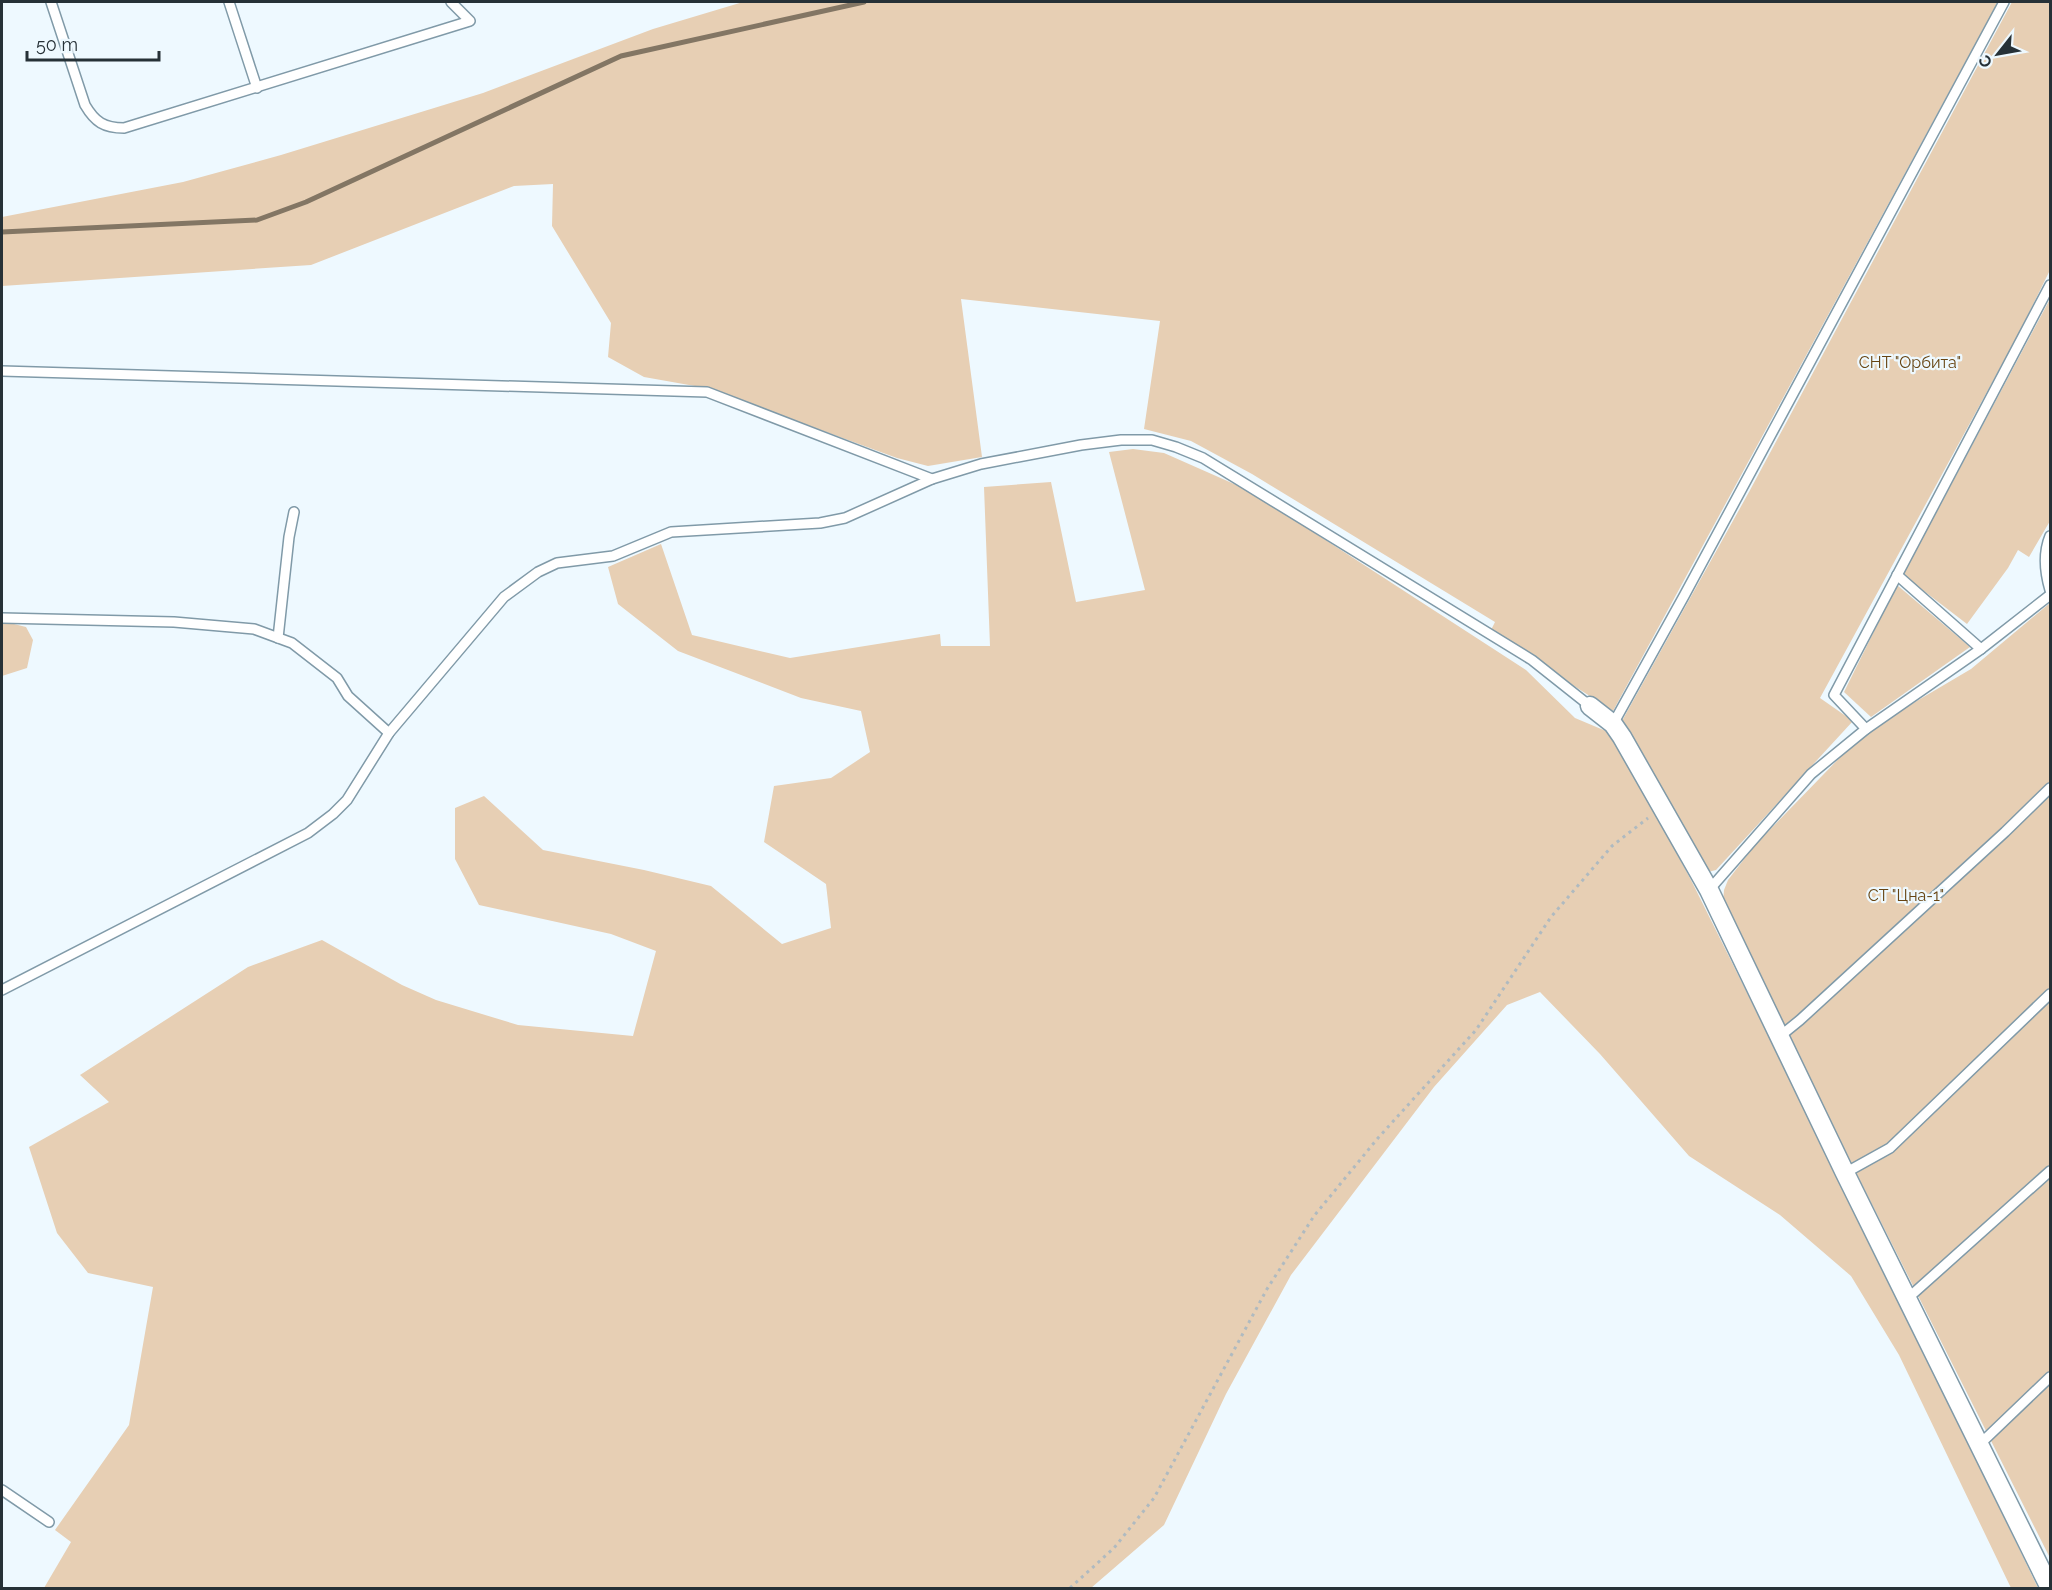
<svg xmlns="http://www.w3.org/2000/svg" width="2052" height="1590" font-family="Raleway,sans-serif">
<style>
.green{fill:#e7cfb4}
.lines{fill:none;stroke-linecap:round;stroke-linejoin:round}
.stream{stroke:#837664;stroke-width:5}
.service-casing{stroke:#809aa8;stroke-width:12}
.minor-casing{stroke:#809aa8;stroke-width:21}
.path{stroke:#afbac0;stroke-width:3;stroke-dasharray:3 4.5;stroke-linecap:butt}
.service{stroke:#fff;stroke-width:9}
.minor{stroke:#fff;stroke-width:18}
.labels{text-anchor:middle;stroke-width:4.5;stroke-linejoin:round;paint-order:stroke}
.park-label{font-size:16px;fill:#674412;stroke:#eef9ff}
</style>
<rect width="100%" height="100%" fill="#eef9ff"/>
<!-- green -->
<g class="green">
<path d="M743,2H1998L1613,711L1490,632L1495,622L1252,474L1191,441L1144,429L1160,321L961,299L982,457L928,466L897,458L706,388L644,377L608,357L611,323L552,226L553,184L514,186L311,265L2,286V217L183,182L281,155L483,93L653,29Z"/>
<path d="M2012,2H2050V270L2018,335L1820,698L1853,721L1716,870L1708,872L1623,726V719L1749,492Z"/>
<path d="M2050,299V521L2029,557L2018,550L2008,568L1967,624L1903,575Z"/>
<path d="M1133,449L1164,453L1250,491L1526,670L1575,718L1613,734L1691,880L1898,1297L2038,1588H2011L1899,1355L1851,1276L1780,1215L1689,1156L1600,1054L1540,992L1507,1005L1434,1087L1291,1275L1226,1394L1164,1525L1091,1588H44L71,1542L55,1530L129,1425L153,1287L88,1273L57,1233L29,1147L109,1102L80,1075L248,967L322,940L402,985L436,1000L518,1025L633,1036L656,951L611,934L479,905L455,859V808L484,796L543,850L644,870L711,886L782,944L831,928L826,884L764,842L774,786L831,778L870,752L861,711L801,698L678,651L618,604L608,567L661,544L692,635L790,658L940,634L941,646H990L984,487L1051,482L1076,602L1145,590L1109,452Z"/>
<path d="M1897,585L1970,647L1871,717L1844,692Z"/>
<path d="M2050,603V1558L1728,918L1723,903L1724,890L1728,880L1755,845L1853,744L1888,718L1971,669Z"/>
<path d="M2,624H14L26,627L33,640L27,668L2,676Z"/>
</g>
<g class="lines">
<!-- stream -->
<path class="stream" d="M2,232L257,220L306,202L621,56L864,2"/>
<defs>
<g id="service">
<path d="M51,2L85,105C95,122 104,128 124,128L470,21L451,2"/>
<path d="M229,2L257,88"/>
<path d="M2,371L707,392L932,479"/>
<path d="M2050,536C2043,553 2045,573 2050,590"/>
<path d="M1897,575L1981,649"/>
<path d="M2,618L174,622L254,629L292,643L337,678L348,696L389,733"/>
<path d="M278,638L289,537L294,512"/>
<path d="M1613,724L1684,596L2004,2"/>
<path d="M1866,729L1834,695L2050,285"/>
<path d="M1709,890L1811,774L1866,729L1981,649L2050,595"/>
<path d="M2,990L308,833L333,814L347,800L389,733L504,597L538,572L557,563L613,556L671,532L820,523L845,518L932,479L981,464L1081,445L1121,440H1152L1176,447L1203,458L1532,660L1590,706"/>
<path d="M1779,1037L1800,1020L2005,832L2050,788"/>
<path d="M1845,1173L1890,1148L2050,994"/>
<path d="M1907,1299L2050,1171"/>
<path d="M1979,1445L2050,1377"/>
<path d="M2,1490L49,1522"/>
</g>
<path id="minor" d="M1590,706L1613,724L1622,737L1709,890L1845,1173L2050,1588"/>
</defs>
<!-- service casing -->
<use href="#service" class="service-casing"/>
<!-- minor casing -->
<use href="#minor" class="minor-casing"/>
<!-- path -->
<path class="path" d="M1070,1588L1114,1548L1154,1498L1267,1289L1314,1216L1378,1138L1476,1030L1551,917L1612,846L1648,818"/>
<!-- service -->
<use href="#service" class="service"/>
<!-- minor -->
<use href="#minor" class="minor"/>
</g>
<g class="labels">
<!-- park labels -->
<g class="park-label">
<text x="1910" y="368">CНТ "Орбита"</text>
<text x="1906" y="901">СТ "Цна-1"</text>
</g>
</g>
<!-- border -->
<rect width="2052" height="1590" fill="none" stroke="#263137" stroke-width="6"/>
<!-- north arrow -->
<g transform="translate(1998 54) rotate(239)" stroke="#eef9ff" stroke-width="4.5" paint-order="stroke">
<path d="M0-4.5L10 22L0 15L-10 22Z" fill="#263137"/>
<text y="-9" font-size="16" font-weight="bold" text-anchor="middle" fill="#263137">С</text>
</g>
<!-- scale -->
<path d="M27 51v9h132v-9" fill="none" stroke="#263137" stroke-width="3"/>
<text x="36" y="51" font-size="18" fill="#263137" stroke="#eef9ff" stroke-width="4.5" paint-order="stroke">50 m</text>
</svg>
